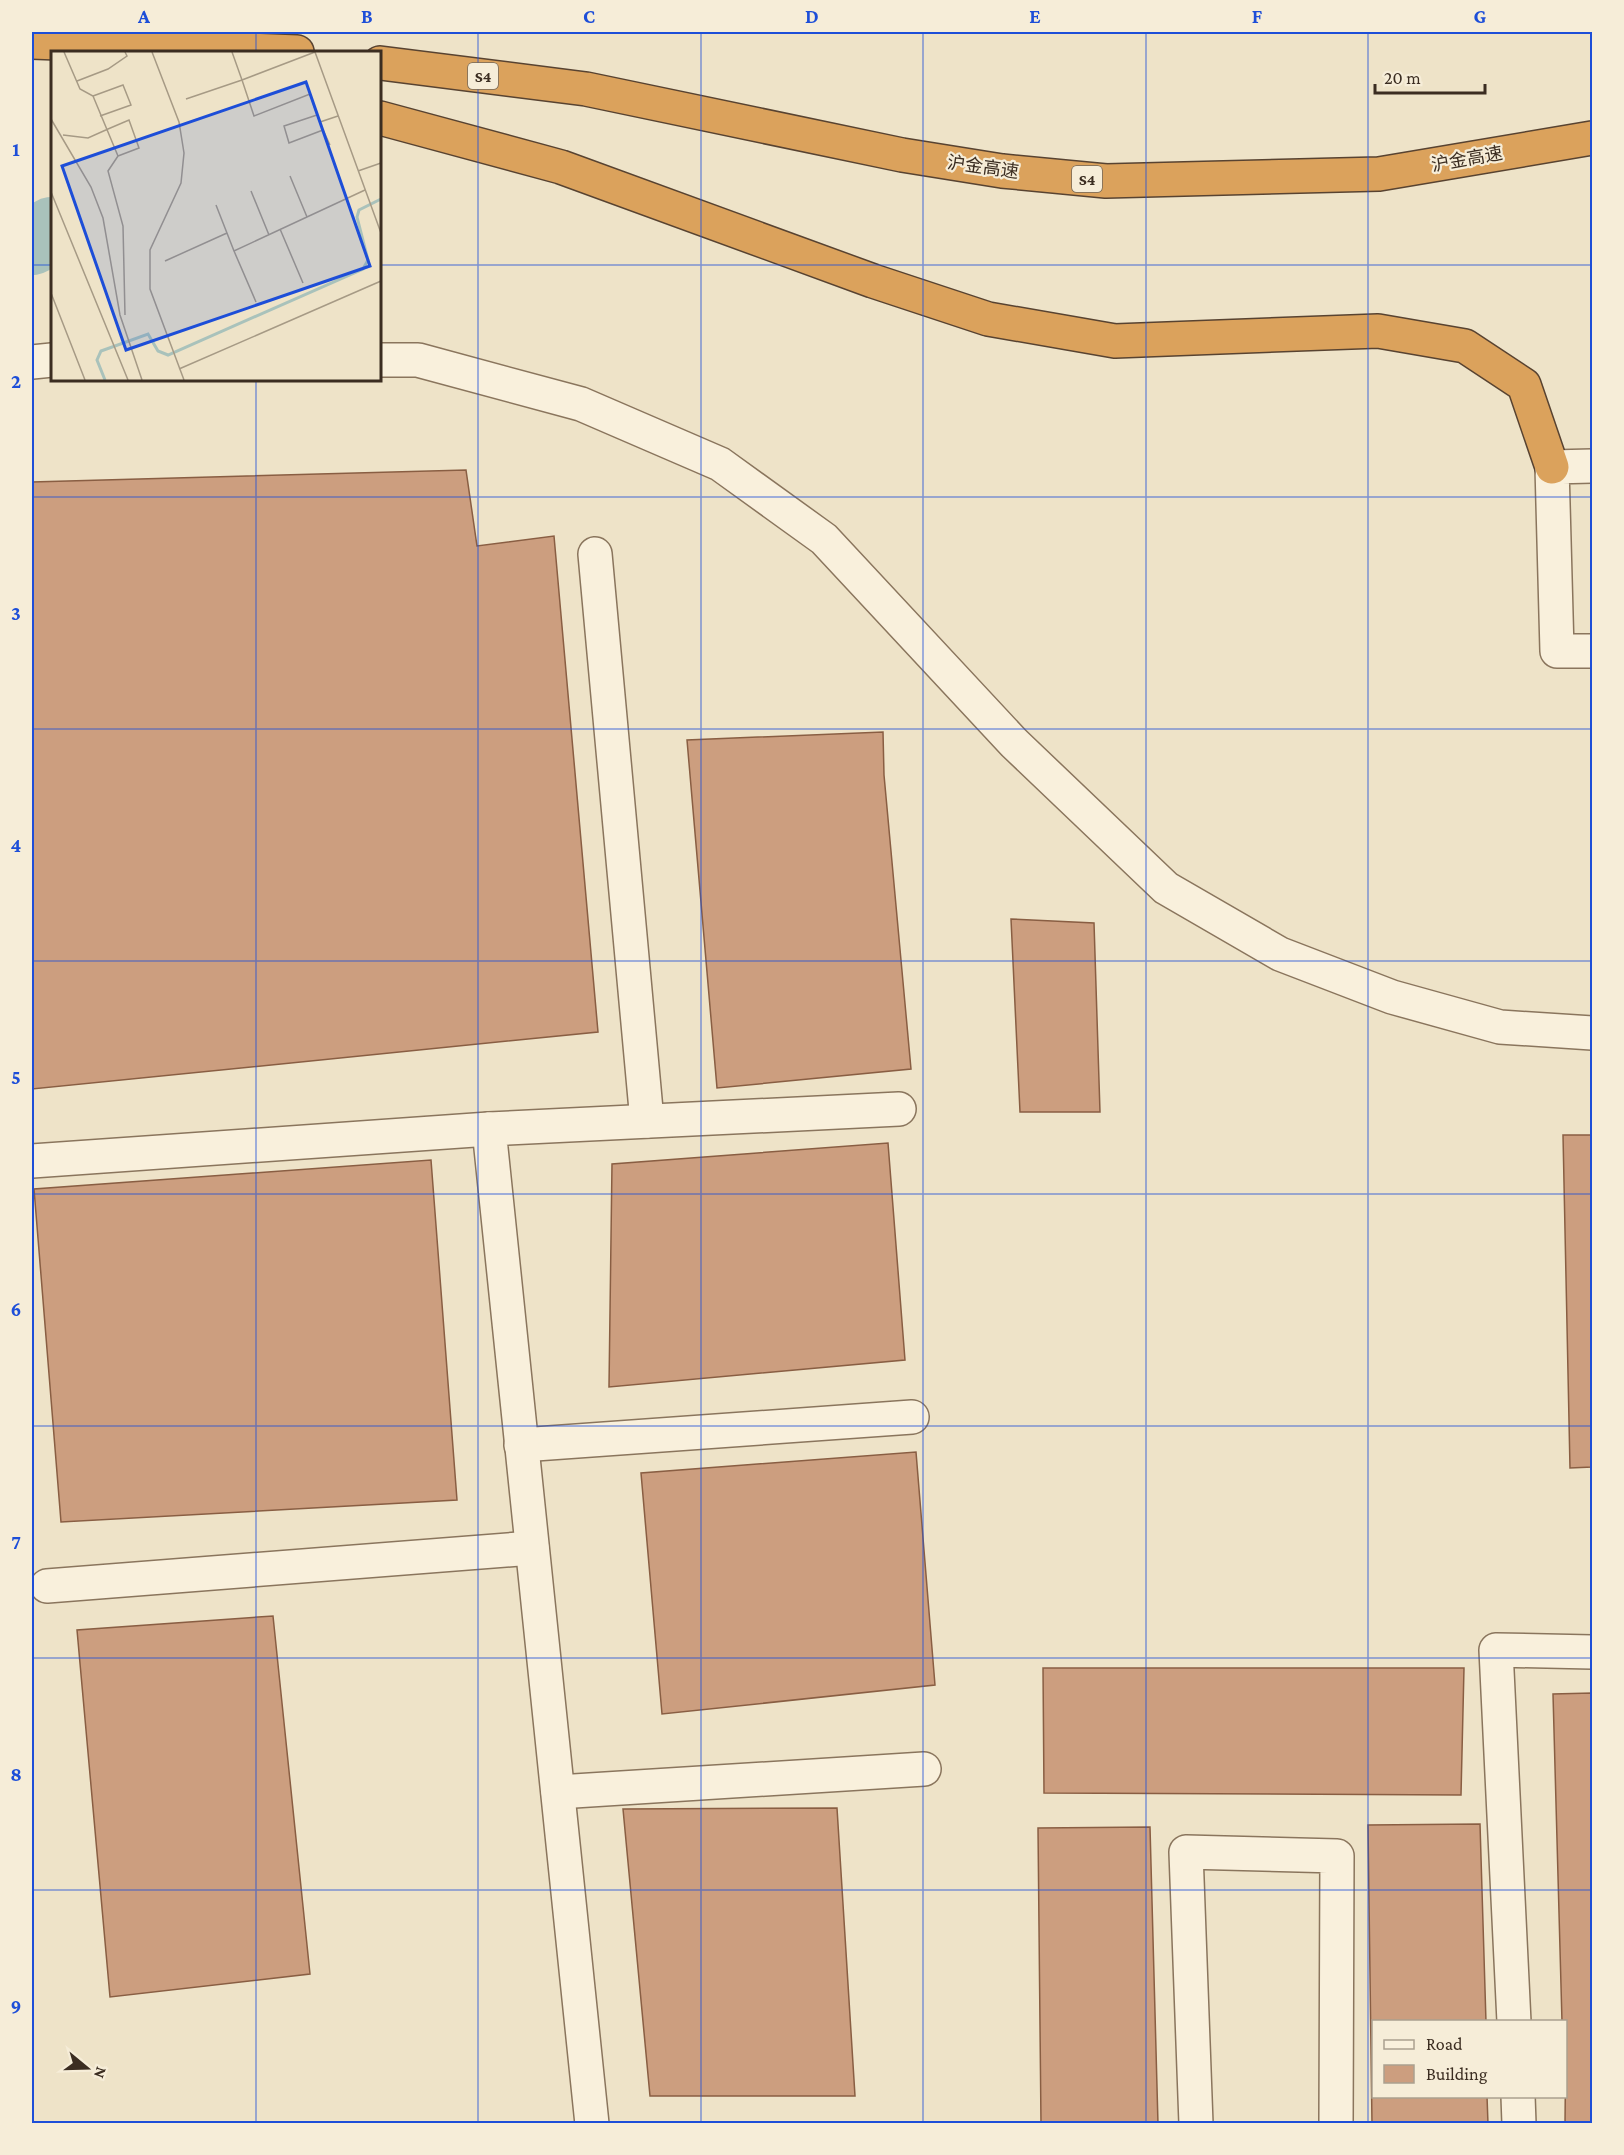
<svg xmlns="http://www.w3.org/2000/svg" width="1624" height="2155" font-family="'Crimson Pro','Noto Sans SC',serif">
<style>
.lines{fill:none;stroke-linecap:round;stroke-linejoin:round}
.river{stroke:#a9c2bb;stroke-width:66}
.building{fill:#cc9e7f;stroke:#895e43;stroke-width:1.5}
.minor-casing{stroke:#8a755d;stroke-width:36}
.highway-casing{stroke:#584331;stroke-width:36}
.minor{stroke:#f9f0dc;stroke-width:33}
.highway{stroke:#dba25c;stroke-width:33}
.grid{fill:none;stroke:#1d4ed8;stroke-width:1.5;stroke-opacity:0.55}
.labels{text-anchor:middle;stroke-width:4.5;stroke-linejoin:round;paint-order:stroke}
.shield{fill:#f6edd8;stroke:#736758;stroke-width:1.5}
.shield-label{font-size:16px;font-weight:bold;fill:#3b2d21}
.street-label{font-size:18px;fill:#3b2d21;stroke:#f6edd8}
.inset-river{fill:none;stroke:#a9c2bb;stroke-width:3}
.inset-road{fill:none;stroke:#a69a85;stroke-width:1.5}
.view{fill:#1d4ed8;fill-opacity:0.15;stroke:#1d4ed8;stroke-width:3}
.inset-edge{fill:none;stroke:#3b2d21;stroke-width:3}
.neatline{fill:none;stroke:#1d4ed8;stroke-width:2}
.grid-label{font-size:20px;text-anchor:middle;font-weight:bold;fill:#1d4ed8}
</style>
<rect width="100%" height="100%" fill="#eee3c8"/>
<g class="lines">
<!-- river -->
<path class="river" d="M32,242L52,230"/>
</g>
<!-- building -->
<g class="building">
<path d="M466,470L477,546L554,536L598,1032L32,1089V482Z"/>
<path d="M883,732L884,775L911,1069L717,1088L687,740Z"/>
<path d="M1011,919L1094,923L1100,1112H1020Z"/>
<path d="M1563,1135H1592V1467L1570,1468Z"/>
<path d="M888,1143L905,1360L609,1387L612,1164Z"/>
<path d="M431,1160L457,1500L61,1522L34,1189Z"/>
<path d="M916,1452L935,1685L662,1714L641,1473Z"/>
<path d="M273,1616L310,1974L110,1997L77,1630Z"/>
<path d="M1043,1668H1464L1461,1795L1044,1793Z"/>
<path d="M1592,1693V2124H1565L1566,2022H1562L1553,1694Z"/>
<path d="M837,1808L855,2096H650L623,1809Z"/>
<path d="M1480,1824L1486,2022H1374V2096H1487L1488,2124H1372L1368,1825Z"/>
<path d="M1150,1827L1158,2124H1041L1038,1828Z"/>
</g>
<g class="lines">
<defs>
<g id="minor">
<path d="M380,360H418L581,404L720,464L824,539L1014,743L1166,888L1280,954L1392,997L1500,1027L1592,1033"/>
<path d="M32,362L52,360"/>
<path d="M1592,466L1552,467L1557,651H1592"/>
<path d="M595,554L647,1121"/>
<path d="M32,1161L489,1129"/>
<path d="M521,1445L912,1417"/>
<path d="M47,1586L532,1548"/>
<path d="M558,1792L924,1769"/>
<path d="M1514,2022L1496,1650L1592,1652"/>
<path d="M1518,2096L1519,2124"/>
<path d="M592,2124L489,1129L899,1109"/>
<path d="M1196,2124L1186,1852L1337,1856L1336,2124"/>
</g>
<g id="highway">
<path d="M32,42L297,52"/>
<path d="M380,63L586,89L902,155L1002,171L1106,181L1379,174L1592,138"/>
<path d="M380,118L561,167L873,281L988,319L1115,341L1378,331L1465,346L1524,385L1552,467"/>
</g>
</defs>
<!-- minor casing -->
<use href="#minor" class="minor-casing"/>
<!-- highway casing -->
<use href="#highway" class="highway-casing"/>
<!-- minor -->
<use href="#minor" class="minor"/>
<!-- highway -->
<use href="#highway" class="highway"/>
</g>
<!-- grid -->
<path class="grid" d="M256,32V52M478,32V2124M701,32V2124M923,32V2124M1146,32V2124M1368,32V2124M32,265H52M380,265H1592M256,380V2124M32,497H1592M32,729H1592M32,961H1592M32,1194H1592M32,1426H1592M32,1658H1592M32,1890H1592"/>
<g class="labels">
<!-- shield labels -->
<g class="shield">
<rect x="468" y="63" width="30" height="26" rx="4.5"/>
<rect x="1072" y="166" width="30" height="26" rx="4.5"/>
</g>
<g class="shield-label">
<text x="483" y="82">S4</text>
<text x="1087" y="185">S4</text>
</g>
<!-- street labels -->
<g class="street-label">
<text transform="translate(1467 159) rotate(-10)" y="6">沪金高速</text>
<text transform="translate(983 167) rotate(8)" y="6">沪金高速</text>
</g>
</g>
<!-- overview -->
<g transform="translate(51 51)">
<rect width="330" height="330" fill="#eee3c8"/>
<path class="inset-river" d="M54,329L46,309L50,300L97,283L107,300L117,304L312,218L317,209L306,166L308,159L330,148"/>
<path class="inset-road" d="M13,1L29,38L42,45L67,105L88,97L78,69L57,78M101,1L128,71L133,102L130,132L99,199V238L133,329M264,1L191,29L203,65L259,43L266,64L233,75L238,92L272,79L279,94M264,1L330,182M26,30L57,18L76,5L74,1M42,45L72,34L80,54L49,65M135,48L191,29L181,1M0,68L40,136L52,167L69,264L91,329M269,71L287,65M12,84L37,87L57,78M67,105L57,120L72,175L74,264M307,120L330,112M239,125L256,166M200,140L218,184M0,141L77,329M165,154L183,200L314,139M229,178L252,232M183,200L205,251M114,210L176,182M0,242L34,329M128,318L330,230"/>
<path class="view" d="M255,31L319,215L75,299L11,115Z"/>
<rect width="330" height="330" class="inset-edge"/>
</g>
<!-- border -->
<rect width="1624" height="2155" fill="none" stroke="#f6edd8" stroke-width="66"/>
<!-- legend -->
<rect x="1372" y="2020" width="195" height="78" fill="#f6edd8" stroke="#aba08f" stroke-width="1.5"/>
<rect x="1384" y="2040" width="30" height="9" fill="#f9f0dc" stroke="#aba08f" stroke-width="1.5"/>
<text x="1426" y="2050" font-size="18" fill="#3b2d21">Road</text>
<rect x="1384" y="2065" width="30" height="18" fill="#cc9e7f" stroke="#aba08f" stroke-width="1.5"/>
<text x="1426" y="2080" font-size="18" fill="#3b2d21">Building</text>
<!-- north arrow -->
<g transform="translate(87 2068) rotate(109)" stroke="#f6edd8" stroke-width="4.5" paint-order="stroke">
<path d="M0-4.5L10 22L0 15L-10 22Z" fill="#3b2d21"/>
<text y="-9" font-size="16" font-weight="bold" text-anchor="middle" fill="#3b2d21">N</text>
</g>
<!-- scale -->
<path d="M1375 84v9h110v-9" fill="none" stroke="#3b2d21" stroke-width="3"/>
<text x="1384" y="84" font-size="18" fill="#3b2d21" stroke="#f6edd8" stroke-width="4.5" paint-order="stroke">20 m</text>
<rect x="33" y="33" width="1558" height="2089" class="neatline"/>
<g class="grid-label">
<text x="144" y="23">A</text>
<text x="367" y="23">B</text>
<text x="589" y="23">C</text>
<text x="812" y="23">D</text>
<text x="1035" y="23">E</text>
<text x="1257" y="23">F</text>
<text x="1480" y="23">G</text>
<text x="16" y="156">1</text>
<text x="16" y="388">2</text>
<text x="16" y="620">3</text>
<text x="16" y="852">4</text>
<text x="16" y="1084">5</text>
<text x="16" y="1316">6</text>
<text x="16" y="1549">7</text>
<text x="16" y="1781">8</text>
<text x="16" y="2013">9</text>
</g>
</svg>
